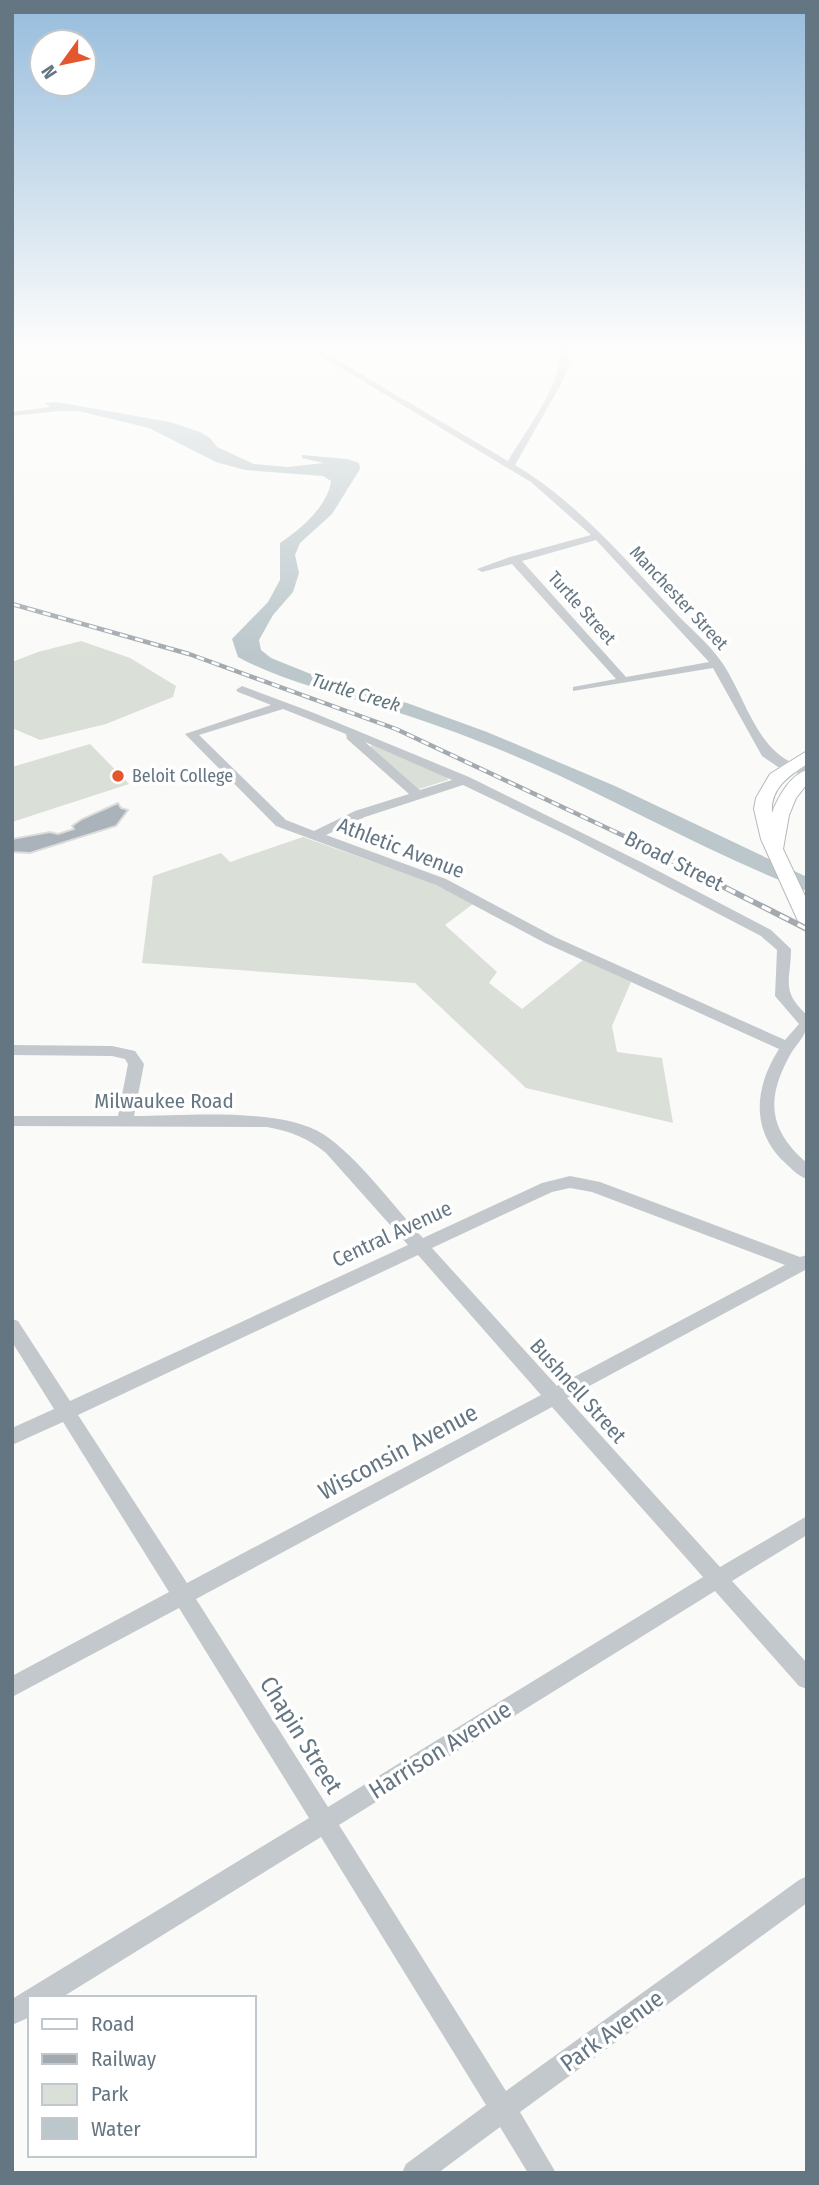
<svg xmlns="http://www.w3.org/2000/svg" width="819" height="2185" font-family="'Fira Sans Condensed',sans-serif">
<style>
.green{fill:#dadfd7}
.water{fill:#bbc7cb}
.building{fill:#aab3b9;stroke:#dcdcda;stroke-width:2}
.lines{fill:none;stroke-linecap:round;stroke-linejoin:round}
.major-casing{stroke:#b5babe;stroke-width:2}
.minor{fill:#c3c8cc;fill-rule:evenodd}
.major{fill:#fff;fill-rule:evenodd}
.rail-far1-casing{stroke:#a2aab0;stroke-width:4.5}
.rail-casing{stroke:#a2aab0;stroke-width:6}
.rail-far1{stroke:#fff;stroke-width:2.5;stroke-dasharray:8;stroke-linecap:butt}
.rail{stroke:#fff;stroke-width:3.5;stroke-dasharray:10;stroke-linecap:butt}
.poi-dot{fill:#e4572e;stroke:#fff;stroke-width:2.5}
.labels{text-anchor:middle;stroke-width:7;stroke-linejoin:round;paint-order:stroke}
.far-street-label{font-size:18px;fill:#657683;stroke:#fff}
.far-poi-label{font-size:18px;fill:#657683;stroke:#fff;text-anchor:start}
.far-water-label{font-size:19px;font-style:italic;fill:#60757c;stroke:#fff}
.street-label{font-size:21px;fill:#657683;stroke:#fff}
.near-street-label{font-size:24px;fill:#657683;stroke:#fff}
</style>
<rect width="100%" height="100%" fill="#fafaf8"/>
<!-- green -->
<g class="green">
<path d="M81,641L130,658L176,686L173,697L106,724L40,740L12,728V662L38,652Z"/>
<path d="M90,744L129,784L12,822V767Z"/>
<path d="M372,745L447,777L448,780L419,789L370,747Z"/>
<path d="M303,837L432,883L473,904L445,925L497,972L489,983L522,1009L583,960L631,982L612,1026L617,1052L662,1058L673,1123L526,1088L415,983L142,963L153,876L221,853L230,862Z"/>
</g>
<!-- water -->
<path class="water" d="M56,402L170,422L200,432L210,438L217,447L254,464L288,467L324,463L302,458V455L347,459L359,463L360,469L332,514L300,543L295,555L299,573L293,592L273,615L259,640L261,650L271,658L343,687L407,703L487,732L615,786L807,877V891C704,852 609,795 508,753C464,735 419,718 373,705C328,691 280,680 238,657L232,639L268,602L280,580V543C300,530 328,506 331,481L323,476L245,470L216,462L149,428L78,411H59L12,416V412L50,407L44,403Z"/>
<!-- building -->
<path class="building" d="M118,803L121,808L128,810L116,826L30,853L12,852V839L50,832L58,834L74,829L72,826L82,819Z"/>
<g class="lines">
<defs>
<path id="major" d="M807,751V764C789,776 770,788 772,813C778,797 790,775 807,770V784L796,798L789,815L783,849L807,900V927L798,921L761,839L754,809L756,798L770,774Z"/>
</defs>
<!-- major casing -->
<use href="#major" class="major-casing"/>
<!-- minor -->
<g class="minor">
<path d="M311,350H320L508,461C526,430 562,385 560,350H568L569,365L560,386L515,465C576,501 624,558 672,609C688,627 710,644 723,664C747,700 759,760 807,767V775L784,771L762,756L713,668L573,691V687L616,679L512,564L482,572L477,569L510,557L591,535L531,482ZM596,540L709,662L626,677L522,561Z"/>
<path d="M242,686L314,713L469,777L643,863L771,930L791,949C791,981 780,990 807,1015C807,1040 800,1037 789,1057C765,1101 770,1131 807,1163V1179C797,1176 789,1166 781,1159C750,1126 756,1085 779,1049L545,943L436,885L276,826L185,734L271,705L238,692L236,690ZM283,709L346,734L347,739L409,794L355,811L314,831L286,820L199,735ZM365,742L452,780L420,790ZM463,785L569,836L761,936L777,950L775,996L799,1024L785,1040L555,937L446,879L326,835L365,817Z"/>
<path d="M12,1045L112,1046L135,1051L144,1064L134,1116C186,1116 280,1107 323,1134C358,1157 394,1207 423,1238L542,1183L570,1176L600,1182L800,1257L807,1255V1269L567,1398L720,1567L807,1516V1535L732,1581L807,1663V1689L799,1686L715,1591L339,1825L506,2091L799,1880L807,1876V1903L520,2112L556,2173H528L500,2127L438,2173H402L406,2164L486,2105L321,1837L61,1998H30V2017L12,2025V1999L309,1818L179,1608L12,1697V1676L169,1592L63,1422L12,1445V1428L54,1409L12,1342V1319L18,1321L70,1401L408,1245L326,1153C308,1138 290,1131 267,1127L12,1126V1116H118L128,1064L125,1059L112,1056L12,1055ZM570,1188L592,1192L785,1265L557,1386L432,1248L552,1192ZM418,1255L541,1395L187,1583L78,1415ZM552,1407L703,1577L328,1807L196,1599Z"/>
</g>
<!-- major -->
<use href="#major" class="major"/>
<defs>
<path id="rail-far1" d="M12,604L189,654L396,729L641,844"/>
<path id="rail" d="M637,843L807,929"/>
</defs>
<!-- rail-far1 casing -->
<use href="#rail-far1" class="rail-far1-casing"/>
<!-- rail casing -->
<use href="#rail" class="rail-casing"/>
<!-- rail-far1 -->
<use href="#rail-far1" class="rail-far1"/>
<!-- rail -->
<use href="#rail" class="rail"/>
</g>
<!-- sky -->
<linearGradient id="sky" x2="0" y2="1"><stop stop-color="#96bcdc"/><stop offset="0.53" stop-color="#fdfdfc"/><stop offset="1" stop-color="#fdfdfc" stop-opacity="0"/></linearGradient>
<rect width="819" height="656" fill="url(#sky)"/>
<!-- markers -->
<circle class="poi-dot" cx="118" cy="776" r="7"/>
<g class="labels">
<!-- far-street labels -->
<g class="far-street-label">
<text transform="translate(679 598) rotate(47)" y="6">Manchester Street</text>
<text transform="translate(582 608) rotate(48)" y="6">Turtle Street</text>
</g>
<!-- far-poi labels -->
<g class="far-poi-label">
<text x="132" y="782">Beloit College</text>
</g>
<!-- far-water labels -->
<g class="far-water-label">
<text transform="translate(356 692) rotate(17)" y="7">Turtle Creek</text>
</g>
<!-- street labels -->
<g class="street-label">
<text transform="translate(401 848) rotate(21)" y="7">Athletic Avenue</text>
<text transform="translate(674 861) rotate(27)" y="7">Broad Street</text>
<text x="164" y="1108">Milwaukee Road</text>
<text transform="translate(392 1234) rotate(-25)" y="7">Central Avenue</text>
<text transform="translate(578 1391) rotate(48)" y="7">Bushnell Street</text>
</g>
<!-- near-street labels -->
<g class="near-street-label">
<text transform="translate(398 1452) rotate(-28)" y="8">Wisconsin Avenue</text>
<text transform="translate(301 1735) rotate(58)" y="8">Chapin Street</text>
<text transform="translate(440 1750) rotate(-32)" y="8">Harrison Avenue</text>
<text transform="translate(612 2031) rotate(-36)" y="8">Park Avenue</text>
</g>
</g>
<!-- border -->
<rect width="819" height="2185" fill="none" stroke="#657683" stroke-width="28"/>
<!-- legend -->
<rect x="28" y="1996" width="228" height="161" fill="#ffffff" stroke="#c1c8cd" stroke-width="2"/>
<rect x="42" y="2019" width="35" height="10" fill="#ffffff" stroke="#c1c8cd" stroke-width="2"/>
<text x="91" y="2031" font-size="21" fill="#657683">Road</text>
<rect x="42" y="2054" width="35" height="10" fill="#a2aab0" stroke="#c1c8cd" stroke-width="2"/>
<text x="91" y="2066" font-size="21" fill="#657683">Railway</text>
<rect x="42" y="2084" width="35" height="21" fill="#dadfd7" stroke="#c1c8cd" stroke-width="2"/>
<text x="91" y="2101" font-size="21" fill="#657683">Park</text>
<rect x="42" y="2118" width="35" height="21" fill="#bbc7cb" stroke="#c1c8cd" stroke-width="2"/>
<text x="91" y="2136" font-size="21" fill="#657683">Water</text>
<!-- north arrow -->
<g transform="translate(63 63) rotate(237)"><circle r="33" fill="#ffffff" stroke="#c1c8cd" stroke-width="2"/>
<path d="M0-5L12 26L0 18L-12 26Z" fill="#e4572e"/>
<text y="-10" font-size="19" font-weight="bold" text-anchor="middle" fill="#657683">N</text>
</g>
</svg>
